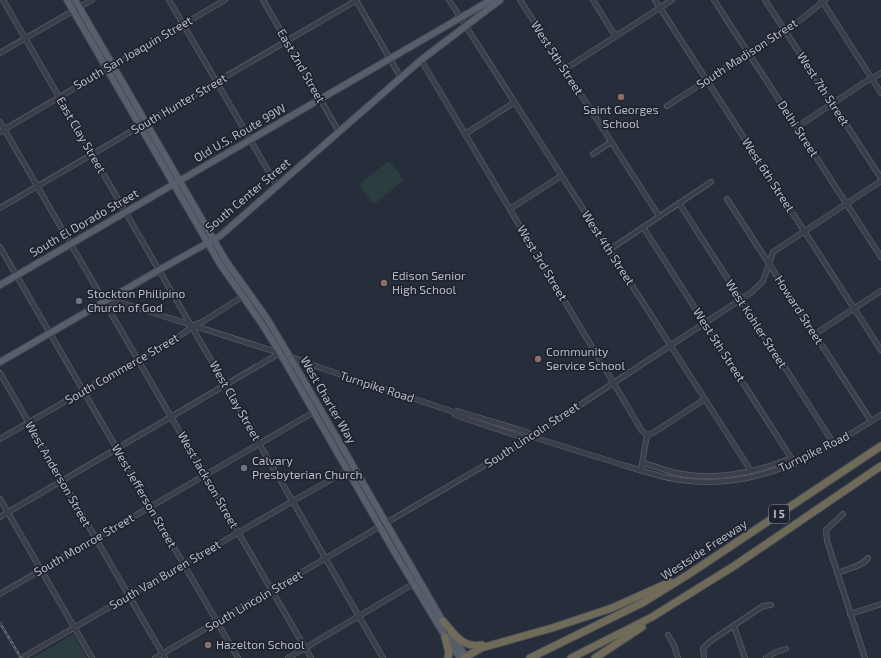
<svg xmlns="http://www.w3.org/2000/svg" width="881" height="658" font-family="'Exo 2',sans-serif">
<style>
.green{fill:#2c3d40}
.lines{fill:none;stroke-linecap:round;stroke-linejoin:round}
.minor-casing{stroke:#585d69;stroke-width:6}
.major-casing{stroke:#434854;stroke-width:8}
.highway-casing{stroke:#454a56;stroke-width:9}
.minor{stroke:#3a3f4b;stroke-width:4.5}
.major{stroke:#585e6b;stroke-width:6}
.highway{stroke:#706a58;stroke-width:7}
.rail-casing{stroke:#5f6574;stroke-width:2.5}
.rail{stroke:#1f2430;stroke-width:1;stroke-dasharray:3;stroke-linecap:butt}
.education-dot{fill:#8d6e63;stroke:#1f2430;stroke-width:1.5}
.worship-dot{fill:#6b7280;stroke:#1f2430;stroke-width:1.5}
.labels{text-anchor:middle;stroke-width:3.5;stroke-linejoin:round;paint-order:stroke}
.shield{fill:#1f2430;stroke:#898d9a;stroke-width:1}
.shield-label{font-size:11px;font-weight:bold;fill:#b6bac7}
.street-label{font-size:12px;fill:#b6bac7;stroke:#1f2430}
.poi-label{font-size:12px;fill:#b6bac7;stroke:#1f2430;text-anchor:start}
</style>
<rect width="100%" height="100%" fill="#262d3b"/>
<!-- green -->
<g class="green">
<path d="M389,161L404,180L374,204L359,185Z"/>
<path d="M73,634L87,658H33Z"/>
</g>
<g class="lines">
<defs>
<g id="minor">
<path d="M3,0L383,658"/>
<path d="M169,0L277,186"/>
<path d="M263,0L339,132"/>
<path d="M356,0L401,78"/>
<path d="M449,0L751,471"/>
<path d="M520,0L659,216"/>
<path d="M593,0L612,31L617,35"/>
<path d="M655,0L881,350"/>
<path d="M714,0L881,257"/>
<path d="M765,0L881,178"/>
<path d="M822,1L881,93"/>
<path d="M0,53L92,0"/>
<path d="M421,60L642,431L647,435L641,470"/>
<path d="M565,69L672,0"/>
<path d="M667,106L803,18L825,0"/>
<path d="M0,122L311,658"/>
<path d="M797,127L865,82L881,73"/>
<path d="M0,132L225,0"/>
<path d="M465,134L515,102"/>
<path d="M593,154L611,142"/>
<path d="M727,199L871,421"/>
<path d="M679,203L834,444"/>
<path d="M0,208L357,0"/>
<path d="M510,209L561,176"/>
<path d="M643,227L795,464"/>
<path d="M0,247L238,658"/>
<path d="M609,250L711,182"/>
<path d="M105,302H119L289,356L318,367L454,412L457,411L527,432L533,437"/>
<path d="M815,334L881,291"/>
<path d="M0,373L165,658"/>
<path d="M454,412L455,415L524,438L533,437C564,447 595,456 626,466C644,471 662,478 681,480C756,491 821,454 881,415"/>
<path d="M647,435L653,433L705,399"/>
<path d="M0,439L184,333L192,326L202,322L242,297"/>
<path d="M643,463C654,466 664,470 676,473C713,481 756,473 791,458"/>
<path d="M0,499L92,658"/>
<path d="M843,514L826,530L827,541L865,658"/>
<path d="M0,517L280,353"/>
<path d="M837,573C846,569 862,567 868,558"/>
<path d="M0,594L314,412"/>
<path d="M850,614L881,604"/>
<path d="M734,626L745,658"/>
<path d="M668,635L674,645L678,658"/>
<path d="M25,656L293,501L348,470"/>
<path d="M155,658L533,437L586,401L752,292L763,281L773,252L881,181"/>
<path d="M288,658L413,584"/>
<path d="M704,658L703,648L712,640L763,606L771,605"/>
<path d="M766,658L776,652L786,649"/>
</g>
<g id="major">
<path d="M67,0L220,264L260,321L280,353L395,553L442,631L460,658"/>
<path d="M75,0L226,261L266,317L296,367L445,625"/>
<path d="M0,285L491,0"/>
<path d="M0,362L159,270L220,236L421,60L500,0"/>
<path d="M451,634L466,657"/>
</g>
<g id="highway">
<path d="M443,621C455,635 462,648 482,645"/>
<path d="M445,637L449,653L448,658"/>
<path d="M464,658L481,648L552,628L612,608L670,582"/>
<path d="M530,658L644,602L689,574L881,446"/>
<path d="M571,658L652,617L734,566L881,466"/>
<path d="M595,658L642,627"/>
</g>
</defs>
<!-- minor casing -->
<use href="#minor" class="minor-casing"/>
<!-- major casing -->
<use href="#major" class="major-casing"/>
<!-- highway casing -->
<use href="#highway" class="highway-casing"/>
<!-- minor -->
<use href="#minor" class="minor"/>
<!-- major -->
<use href="#major" class="major"/>
<!-- highway -->
<use href="#highway" class="highway"/>
<defs>
<path id="rail" d="M0,623L21,658"/>
</defs>
<!-- rail casing -->
<use href="#rail" class="rail-casing"/>
<!-- rail -->
<use href="#rail" class="rail"/>
</g>
<!-- markers -->
<g class="education-dot">
<circle cx="621" cy="97" r="4"/>
<circle cx="384" cy="283" r="4"/>
<circle cx="538" cy="359" r="4"/>
<circle cx="208" cy="645" r="4"/>
</g>
<g class="worship-dot">
<circle cx="79" cy="301" r="4"/>
<circle cx="244" cy="468" r="4"/>
</g>
<g class="labels">
<!-- shield labels -->
<rect class="shield" x="769" y="505" width="20" height="18" rx="3"/>
<g class="shield-label">
<text x="779" y="518">I 5</text>
</g>
<!-- street labels -->
<g class="street-label">
<text transform="translate(133 53) rotate(-30)" y="4">South San Joaquin Street</text>
<text transform="translate(747 54) rotate(-33)" y="4">South Madison Street</text>
<text transform="translate(557 58) rotate(57)" y="4">West 5th Street</text>
<text transform="translate(301 66) rotate(60)" y="4">East 2nd Street</text>
<text transform="translate(823 89) rotate(57)" y="4">West 7th Street</text>
<text transform="translate(179 104) rotate(-30)" y="4">South Hunter Street</text>
<text transform="translate(798 129) rotate(57)" y="4">Delhi Street</text>
<text transform="translate(240 133) rotate(-30)" y="4">Old U.S. Route 99W</text>
<text transform="translate(81 135) rotate(60)" y="4">East Clay Street</text>
<text transform="translate(768 175) rotate(57)" y="4">West 6th Street</text>
<text transform="translate(248 195) rotate(-40)" y="4">South Center Street</text>
<text transform="translate(84 223) rotate(-30)" y="4">South El Dorado Street</text>
<text transform="translate(608 248) rotate(57)" y="4">West 4th Street</text>
<text transform="translate(542 263) rotate(59)" y="4">West 3rd Street</text>
<text transform="translate(799 310) rotate(57)" y="4">Howard Street</text>
<text transform="translate(756 324) rotate(57)" y="4">West Kohler Street</text>
<text transform="translate(719 345) rotate(57)" y="4">West 5th Street</text>
<text transform="translate(122 369) rotate(-30)" y="4">South Commerce Street</text>
<text transform="translate(377 387) rotate(18)" y="4">Turnpike Road</text>
<text transform="translate(328 400) rotate(60)" y="4">West Charter Way</text>
<text transform="translate(235 401) rotate(60)" y="4">West Clay Street</text>
<text transform="translate(532 435) rotate(-33)" y="4">South Lincoln Street</text>
<text transform="translate(814 452) rotate(-26)" y="4">Turnpike Road</text>
<text transform="translate(58 474) rotate(60)" y="4">West Anderson Street</text>
<text transform="translate(208 480) rotate(60)" y="4">West Jackson Street</text>
<text transform="translate(144 496) rotate(60)" y="4">West Jefferson Street</text>
<text transform="translate(84 545) rotate(-30)" y="4">South Monroe Street</text>
<text transform="translate(704 550) rotate(-33)" y="4">Westside Freeway</text>
<text transform="translate(165 575) rotate(-30)" y="4">South Van Buren Street</text>
<text transform="translate(254 601) rotate(-30)" y="4">South Lincoln Street</text>
</g>
<!-- poi labels -->
<g class="poi-label">
<text x="621" y="114" text-anchor="middle">Saint Georges<tspan x="621" dy="14">School</tspan></text>
<text x="392" y="280">Edison Senior<tspan x="392" dy="14">High School</tspan></text>
<text x="87" y="298">Stockton Philipino<tspan x="87" dy="14">Church of God</tspan></text>
<text x="546" y="356">Community<tspan x="546" dy="14">Service School</tspan></text>
<text x="252" y="465">Calvary<tspan x="252" dy="14">Presbyterian Church</tspan></text>
<text x="216" y="649">Hazelton School</text>
</g>
</g>
</svg>
